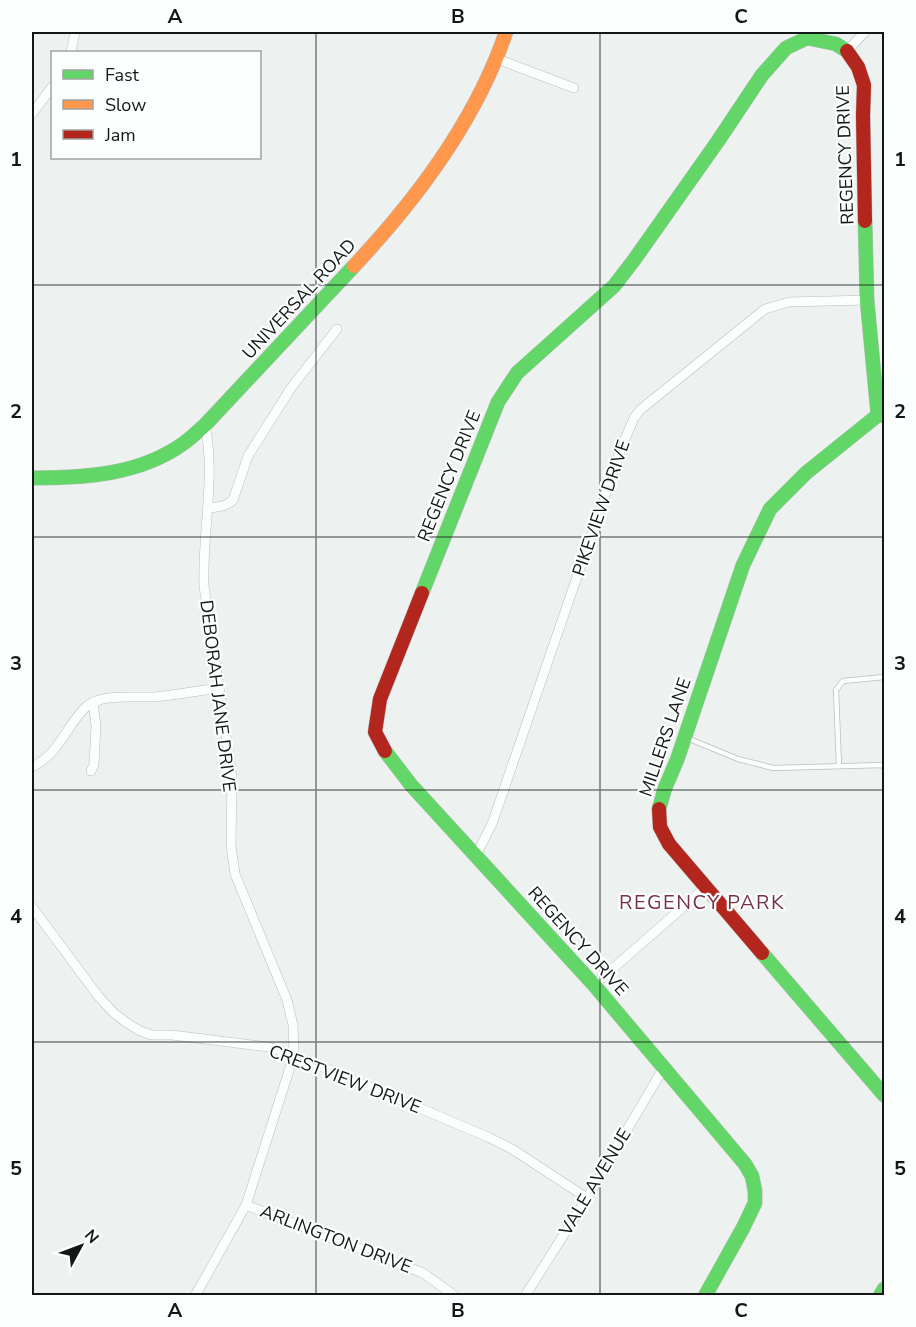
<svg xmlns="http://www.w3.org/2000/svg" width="916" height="1327" font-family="'Nunito Sans',sans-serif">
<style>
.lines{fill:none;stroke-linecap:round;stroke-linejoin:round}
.lane-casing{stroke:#babebd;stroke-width:6}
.street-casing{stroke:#babebd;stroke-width:10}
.fast-casing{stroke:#babebd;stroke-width:15}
.slow-casing{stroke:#babebd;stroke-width:15}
.jam-casing{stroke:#babebd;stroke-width:15}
.lane{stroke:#fcfdfd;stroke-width:4.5}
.street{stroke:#fcfdfd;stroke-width:9}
.fast{stroke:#63d668;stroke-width:14}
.slow{stroke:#ff974d;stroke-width:14}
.jam{stroke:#b3261e;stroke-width:14}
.grid{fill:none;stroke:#151717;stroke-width:1.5;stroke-opacity:0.55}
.labels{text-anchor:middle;stroke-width:4.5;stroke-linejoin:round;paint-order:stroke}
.street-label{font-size:18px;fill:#151717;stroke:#fdffff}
.neighbourhood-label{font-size:20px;letter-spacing:1.5px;fill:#783243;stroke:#fdffff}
.neatline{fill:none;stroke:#151717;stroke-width:2}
.grid-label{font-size:20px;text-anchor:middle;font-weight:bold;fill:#151717}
</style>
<rect width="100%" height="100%" fill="#edf2f1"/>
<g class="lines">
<defs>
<g id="lane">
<path d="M687,738L738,759L773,768L884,765V767"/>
<path d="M839,766L836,690L843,681L884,677"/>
</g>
<g id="street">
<path d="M847,51L865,32"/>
<path d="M71,52L75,32"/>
<path d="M497,59L574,88"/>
<path d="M32,114L52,87"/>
<path d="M208,508C218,507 226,507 233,500L248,456L291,388L337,329"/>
<path d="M32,767C61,753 65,726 87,706C102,693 136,698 155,697C176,695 198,691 219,688"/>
<path d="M91,771L94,765L96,725L93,703"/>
<path d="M476,855L492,824L622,446L634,418L640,410L765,309L789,302L867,300"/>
<path d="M32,907L99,997L114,1013L127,1023L140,1031L152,1035H172L268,1047L294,1055L488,1137L512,1149L587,1198"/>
<path d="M594,985L706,887"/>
<path d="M246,1205L423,1273L455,1296"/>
<path d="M195,1296L246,1205L294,1055L293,1025L287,1000L235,874L231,846L232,776L204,586C202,532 216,477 205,425"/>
<path d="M525,1296L587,1198L664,1067"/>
</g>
<g id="fast">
<path d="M865,221L867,300L878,416"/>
<path d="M32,478C84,478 140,475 184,443C191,438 198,431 205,425L354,266"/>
<path d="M422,593L498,402L517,373L614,286L634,260L718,141L762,75L786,48L807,38L836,44L847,51"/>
<path d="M385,751L411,785L594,985L745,1164L752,1176L755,1191V1203L743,1228L705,1296"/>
<path d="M659,809L665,788L677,760L743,565L770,509L806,473L883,411"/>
<path d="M762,953L884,1095"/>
<path d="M880,1296L884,1289"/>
</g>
<path id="slow" d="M354,266C417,199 476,121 506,32"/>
<g id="jam">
<path d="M847,51L858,67L864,85L863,116L865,221"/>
<path d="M385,751L375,732L380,699L422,593"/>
<path d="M659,809L660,827L669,844L762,953"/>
</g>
</defs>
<!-- lane casing -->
<use href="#lane" class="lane-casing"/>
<!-- street casing -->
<use href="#street" class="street-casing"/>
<!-- fast casing -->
<use href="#fast" class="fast-casing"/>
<!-- slow casing -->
<use href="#slow" class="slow-casing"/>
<!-- jam casing -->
<use href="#jam" class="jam-casing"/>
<!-- lane -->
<use href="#lane" class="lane"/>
<!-- street -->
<use href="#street" class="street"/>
<!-- fast -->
<use href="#fast" class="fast"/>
<!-- slow -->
<use href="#slow" class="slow"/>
<!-- jam -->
<use href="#jam" class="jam"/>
</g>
<!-- grid -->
<path class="grid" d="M316,32V1296M600,32V1296M32,285H884M32,537H884M32,790H884M32,1042H884"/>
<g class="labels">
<!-- street labels -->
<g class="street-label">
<text transform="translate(845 155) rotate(-92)" y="6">REGENCY DRIVE</text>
<text transform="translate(299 299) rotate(-47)" y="6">UNIVERSAL ROAD</text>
<text transform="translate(449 476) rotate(-68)" y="6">REGENCY DRIVE</text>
<text transform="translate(601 508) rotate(-71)" y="6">PIKEVIEW DRIVE</text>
<text transform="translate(218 696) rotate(83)" y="6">DEBORAH JANE DRIVE</text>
<text transform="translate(665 737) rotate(-71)" y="6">MILLERS LANE</text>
<text transform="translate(578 941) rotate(48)" y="6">REGENCY DRIVE</text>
<text transform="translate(345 1079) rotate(21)" y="6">CRESTVIEW DRIVE</text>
<text transform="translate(595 1182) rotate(-59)" y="6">VALE AVENUE</text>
<text transform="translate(336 1239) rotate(21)" y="6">ARLINGTON DRIVE</text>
</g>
<!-- neighbourhood labels -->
<g class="neighbourhood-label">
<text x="702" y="909">REGENCY PARK</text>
</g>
</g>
<!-- border -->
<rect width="916" height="1327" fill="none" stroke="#fdffff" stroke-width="66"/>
<!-- legend -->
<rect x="51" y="51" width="210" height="108" fill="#fdffff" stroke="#a0a2a2" stroke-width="1.5"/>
<rect x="63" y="70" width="30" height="9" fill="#63d668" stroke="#a0a2a2" stroke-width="1.5"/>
<text x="105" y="81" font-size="18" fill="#151717">Fast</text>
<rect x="63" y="100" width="30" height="9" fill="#ff974d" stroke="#a0a2a2" stroke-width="1.5"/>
<text x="105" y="111" font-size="18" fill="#151717">Slow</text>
<rect x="63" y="130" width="30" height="9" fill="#b3261e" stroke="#a0a2a2" stroke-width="1.5"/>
<text x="105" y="141" font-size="18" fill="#151717">Jam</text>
<!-- north arrow -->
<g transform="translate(81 1246) rotate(49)" stroke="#fdffff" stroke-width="4.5" paint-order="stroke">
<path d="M0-4.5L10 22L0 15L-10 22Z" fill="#151717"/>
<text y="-9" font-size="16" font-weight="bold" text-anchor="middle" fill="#151717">N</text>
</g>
<rect x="33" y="33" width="850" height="1261" class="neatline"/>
<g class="grid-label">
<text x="175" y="23">A</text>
<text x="458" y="23">B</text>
<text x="741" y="23">C</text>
<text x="16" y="166">1</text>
<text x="900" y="166">1</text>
<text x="16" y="418">2</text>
<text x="900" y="418">2</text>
<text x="16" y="670">3</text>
<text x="900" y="670">3</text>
<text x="16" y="923">4</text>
<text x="900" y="923">4</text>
<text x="16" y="1175">5</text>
<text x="900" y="1175">5</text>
<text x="175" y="1317">A</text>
<text x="458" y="1317">B</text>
<text x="741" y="1317">C</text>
</g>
</svg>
